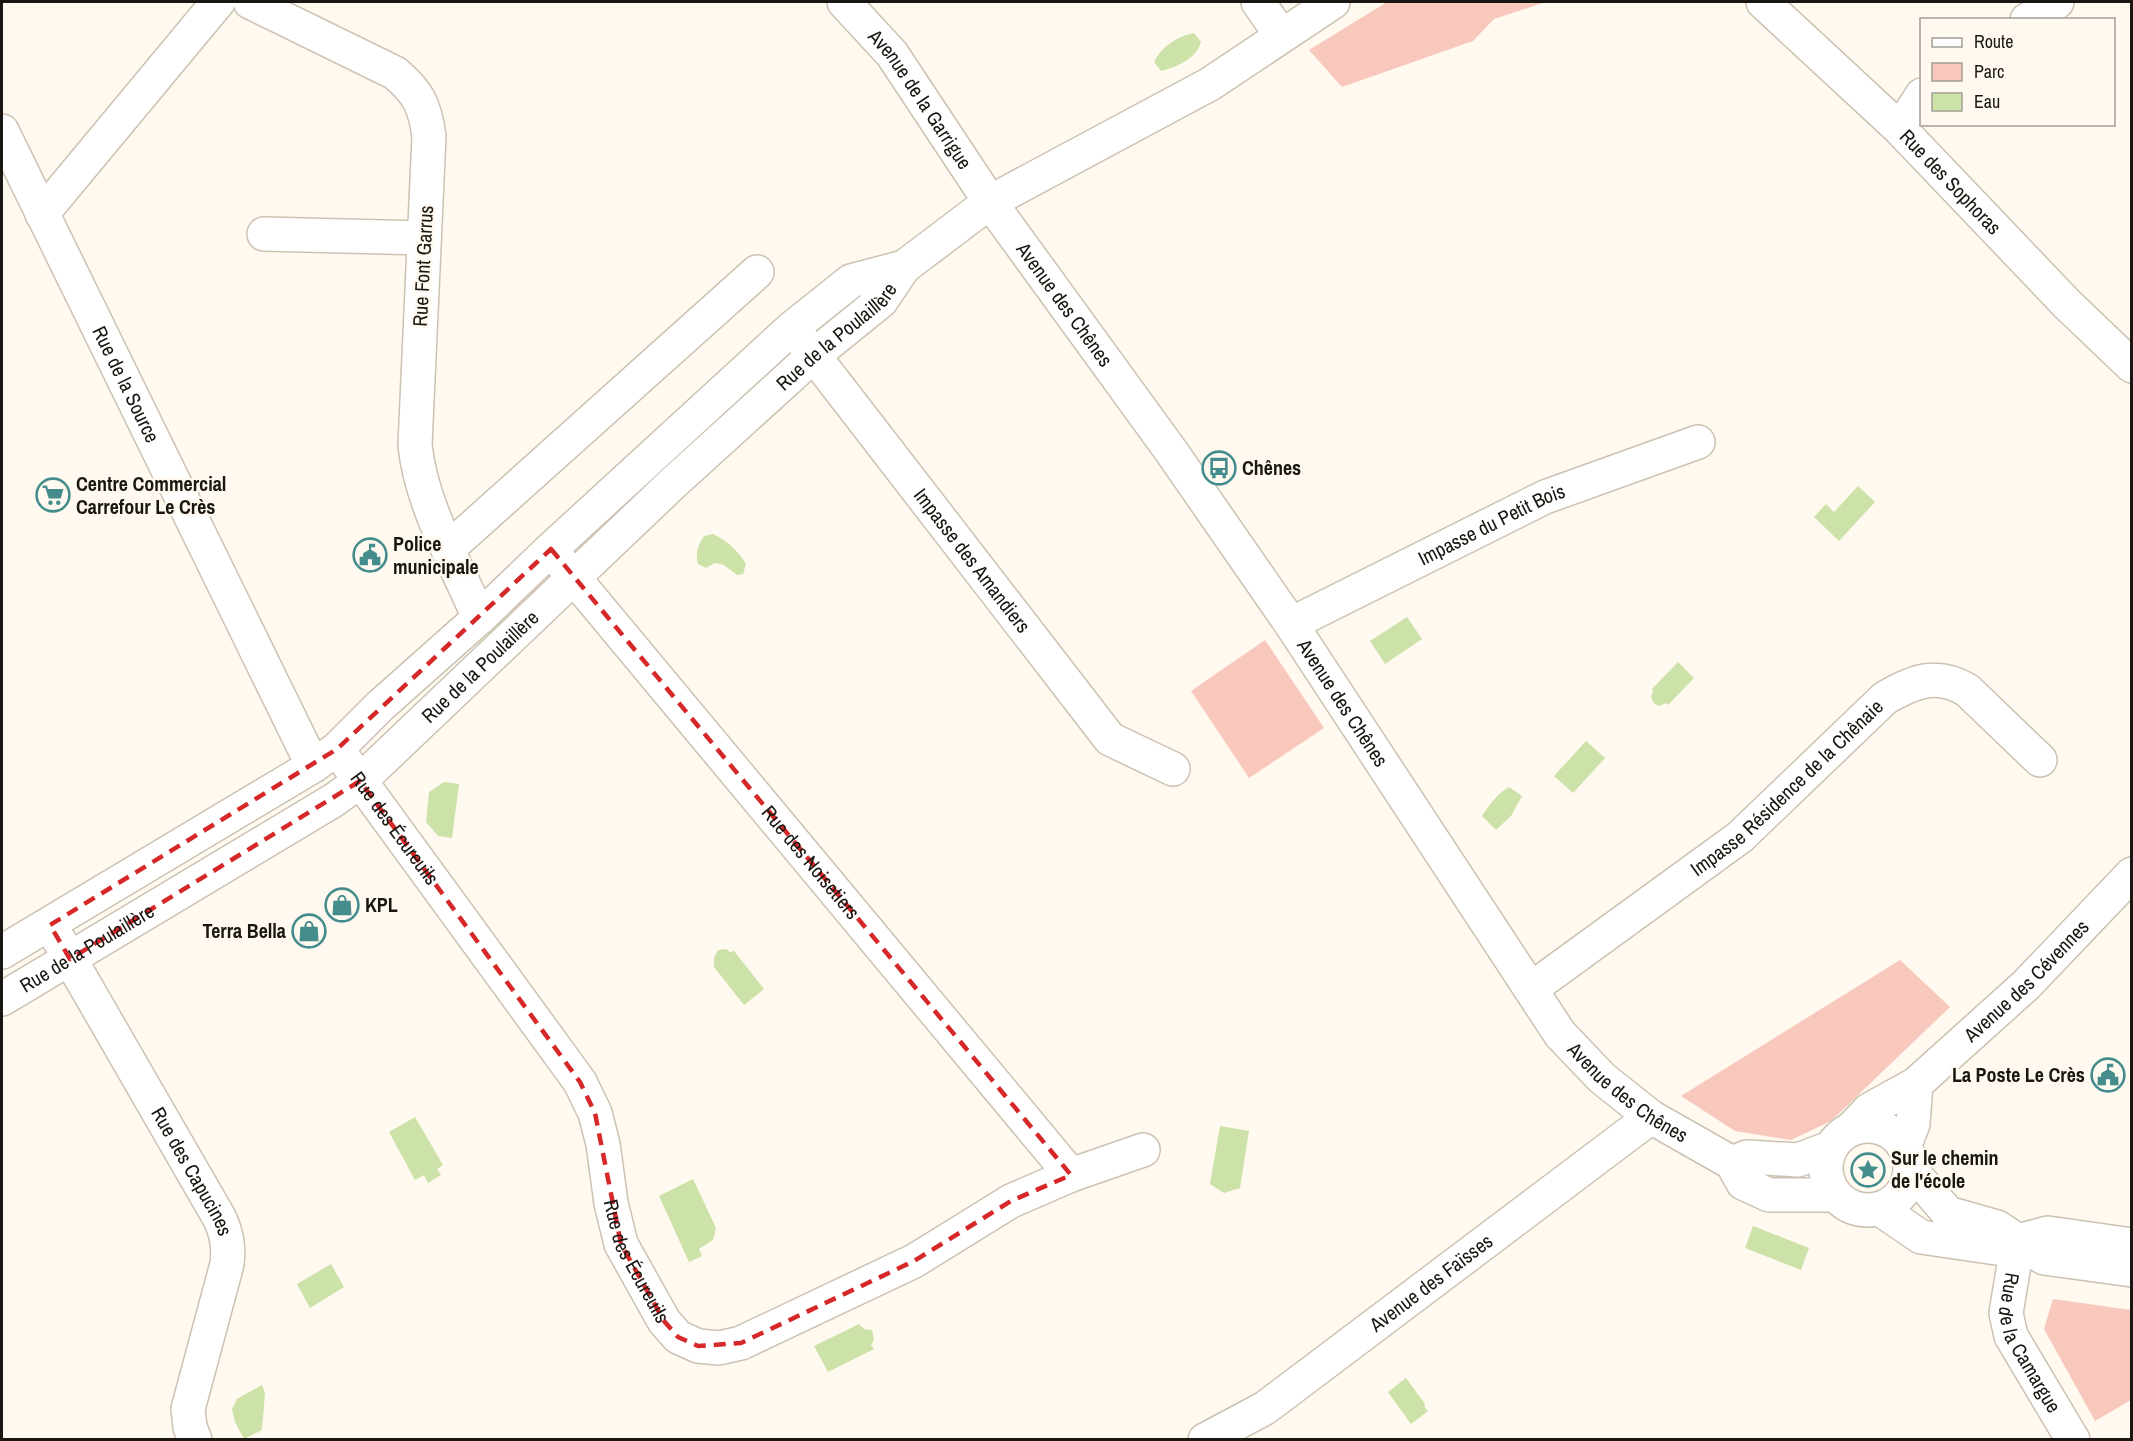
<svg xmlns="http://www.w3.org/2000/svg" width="2133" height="1441" font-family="'Archivo Narrow',sans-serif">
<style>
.green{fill:#f8c8bd}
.water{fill:#cce2a8}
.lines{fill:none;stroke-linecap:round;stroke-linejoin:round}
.minor-casing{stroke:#ccc2b2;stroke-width:36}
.minor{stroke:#fff;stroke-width:33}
.marked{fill:none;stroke:#d62828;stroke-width:4.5;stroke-dasharray:12 8;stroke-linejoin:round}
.labels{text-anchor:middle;stroke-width:5;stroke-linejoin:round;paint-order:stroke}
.street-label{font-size:20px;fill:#1a1611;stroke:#fff9ef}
.poi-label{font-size:20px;font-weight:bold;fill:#1a1611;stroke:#fff9ef;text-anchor:start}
</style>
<rect width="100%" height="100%" fill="#fff9ef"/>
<!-- green -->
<g class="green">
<path d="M1387,2H1546L1494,19L1473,41L1342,87L1309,50Z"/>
<path d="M1265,640L1324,728L1249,778L1191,691Z"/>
<path d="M1900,960L1950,1007L1831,1121L1791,1140L1735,1131L1681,1096Z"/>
<path d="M2053,1299L2131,1310V1400L2095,1421L2044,1329Z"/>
</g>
<!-- water -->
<g class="water">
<path d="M1194,33L1201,42C1196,59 1177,67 1161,71L1154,62C1161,47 1178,36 1194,33Z"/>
<path d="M1858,486L1875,502L1839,541L1814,517L1826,504L1834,512Z"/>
<path d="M713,534C729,542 737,550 746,564L743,574L737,575L724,565L715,563L706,568L698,564C695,552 698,546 704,536Z"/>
<path d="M1407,617L1422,639L1385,664L1370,641Z"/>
<path d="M1678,662L1694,678L1668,705L1666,703L1659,706L1654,703L1651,697L1653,691L1652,689Z"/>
<path d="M1586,741L1605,758L1573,793L1554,776Z"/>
<path d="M444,782L459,784L452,838L438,836L426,822L429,792Z"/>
<path d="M1509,787L1522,796L1511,816L1496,830L1482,816C1490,804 1497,794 1509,787Z"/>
<path d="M726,949L730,952L734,951L764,989L744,1005L714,967V958L718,950Z"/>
<path d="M415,1117L443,1165L437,1169L441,1175L428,1183L424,1175L415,1180L389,1132Z"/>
<path d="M1220,1126L1249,1131L1240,1188L1224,1193L1210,1184Z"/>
<path d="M693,1179L716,1228L713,1240L699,1249L702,1256L689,1262L659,1196Z"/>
<path d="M1753,1226L1809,1248L1801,1270L1745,1248Z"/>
<path d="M331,1264L344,1287L310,1308L297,1284Z"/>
<path d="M859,1324L864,1329L872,1330L874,1340L871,1345L874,1349L828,1372L814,1346Z"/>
<path d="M1406,1378L1425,1404L1424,1406L1428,1411L1411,1424L1388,1392Z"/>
<path d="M262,1385L265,1393L262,1430L244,1439L235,1422L232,1409L237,1399Z"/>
</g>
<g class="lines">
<defs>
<g id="minor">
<path d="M250,2L395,73C418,92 425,106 429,136L415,445C421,505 456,563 479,618"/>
<path id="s1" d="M844,2L892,54L990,202L1171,451L1291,624L1560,1034L1602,1078L1651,1117L1732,1163L1743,1183L1769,1195H1834"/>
<path d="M1258,2L1281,35"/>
<path id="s2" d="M1763,2L1900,129L2067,304L2132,366"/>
<path d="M2027,20L2057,2"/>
<path d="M1900,129L1922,95"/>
<path id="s3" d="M2,131L313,766"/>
<path d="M42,214L218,2"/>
<path d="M264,234L424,238"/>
<path id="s4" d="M801,339L1110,739L1173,769"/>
<path d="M449,548L757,272"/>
<path id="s5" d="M560,561L1071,1175"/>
<path id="s6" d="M1291,624L1545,497L1698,442"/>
<path id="s7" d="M337,749L580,1082L595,1113L603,1144L611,1203L621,1244L664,1321L678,1337L698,1346L719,1348L741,1343L914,1261L1011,1201L1071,1175L1143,1150"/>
<path id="s8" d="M59,940L220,1219C227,1235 229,1247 227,1264L188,1409L190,1427L195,1440"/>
<path d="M2,952L313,766L337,749L380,706L479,618L551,549L792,328L851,281L904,267"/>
<path id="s9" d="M1531,989L1740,837L1885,698C1914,681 1937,672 1967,690L2040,760"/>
<path id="s10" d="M2,999L334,800L360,781L671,485L813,356L881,301L904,267L990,202L1210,84L1333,2"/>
<circle cx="1868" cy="1168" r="42"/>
<path id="s11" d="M1851,1129L1869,1110L1916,1084L2026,985L2132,874"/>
<path d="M1904,1147L1913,1124L1916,1084"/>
<path d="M1732,1163L1747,1157L1798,1160L1830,1148"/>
<path d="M1910,1169L1948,1213L1997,1227L2018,1241L2048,1233L2132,1245"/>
<path d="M1880,1209L1921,1237L1996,1248L2018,1241L2044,1258L2132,1270"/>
<path id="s12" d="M2018,1241L2006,1313L2011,1336L2073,1440"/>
<path id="s13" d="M1205,1440L1265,1408L1651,1117"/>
</g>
</defs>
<!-- minor casing -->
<use href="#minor" class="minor-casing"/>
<!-- minor -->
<use href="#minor" class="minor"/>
</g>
<!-- marked area -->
<path class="marked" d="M551,549L1071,1175L1011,1201L914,1261L741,1343L698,1346L678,1337L664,1321L621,1244L595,1113L580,1082L360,781L70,959L50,925L337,749Z"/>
<!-- icons -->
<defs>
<symbol id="bus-ring" viewBox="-11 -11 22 22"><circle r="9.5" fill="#fff9ef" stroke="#458d8d" stroke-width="1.5"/><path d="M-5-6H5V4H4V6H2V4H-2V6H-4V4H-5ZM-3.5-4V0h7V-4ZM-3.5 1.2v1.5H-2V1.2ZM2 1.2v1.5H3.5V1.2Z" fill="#458d8d"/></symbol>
<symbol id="supermarket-ring" viewBox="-11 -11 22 22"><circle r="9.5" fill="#fff9ef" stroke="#458d8d" stroke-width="1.5"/><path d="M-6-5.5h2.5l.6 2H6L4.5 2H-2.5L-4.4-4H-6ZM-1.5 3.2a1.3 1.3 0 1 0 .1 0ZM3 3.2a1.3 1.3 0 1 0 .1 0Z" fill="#458d8d"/></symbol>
<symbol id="civic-ring" viewBox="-11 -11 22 22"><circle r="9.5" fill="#fff9ef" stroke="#458d8d" stroke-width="1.5"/><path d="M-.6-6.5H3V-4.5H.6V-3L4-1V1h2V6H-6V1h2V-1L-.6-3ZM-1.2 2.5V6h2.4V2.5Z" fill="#458d8d"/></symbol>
<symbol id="shop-ring" viewBox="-11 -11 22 22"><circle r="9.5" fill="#fff9ef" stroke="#458d8d" stroke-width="1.5"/><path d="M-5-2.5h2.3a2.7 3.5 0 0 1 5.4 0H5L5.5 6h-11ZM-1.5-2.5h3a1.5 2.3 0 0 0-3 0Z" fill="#458d8d"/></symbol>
<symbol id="sight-ring" viewBox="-11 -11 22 22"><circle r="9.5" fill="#fff9ef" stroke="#458d8d" stroke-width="1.5"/><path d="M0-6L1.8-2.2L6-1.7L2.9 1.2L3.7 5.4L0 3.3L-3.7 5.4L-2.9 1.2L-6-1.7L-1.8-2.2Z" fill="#458d8d"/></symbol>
</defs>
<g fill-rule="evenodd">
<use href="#bus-ring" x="1200" y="449" width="38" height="38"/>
<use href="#supermarket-ring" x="34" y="476" width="38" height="38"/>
<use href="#civic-ring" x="351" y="536" width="38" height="38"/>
<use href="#shop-ring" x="323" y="886" width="38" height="38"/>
<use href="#shop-ring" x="290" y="912" width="38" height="38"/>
<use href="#civic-ring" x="2089" y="1056" width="38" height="38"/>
<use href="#sight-ring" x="1849" y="1151" width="38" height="38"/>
</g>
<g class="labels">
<!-- street labels -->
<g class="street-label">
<text dy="7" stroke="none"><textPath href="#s1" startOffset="124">Avenue de la Garrigue</textPath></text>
<text dy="7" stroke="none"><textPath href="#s2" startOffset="260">Rue des Sophoras</textPath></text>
<text transform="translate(423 266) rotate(-87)" y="7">Rue Font Garrus</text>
<text dy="7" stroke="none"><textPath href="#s1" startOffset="375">Avenue des Chênes</textPath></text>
<text dy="7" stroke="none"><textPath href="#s10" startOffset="1071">Rue de la Poulaillère</textPath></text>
<text dy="7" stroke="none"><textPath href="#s3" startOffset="282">Rue de la Source</textPath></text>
<text dy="7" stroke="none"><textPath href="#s6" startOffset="224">Impasse du Petit Bois</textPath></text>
<text dy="7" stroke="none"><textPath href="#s4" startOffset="280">Impasse des Amandiers</textPath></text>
<text dy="7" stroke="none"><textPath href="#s10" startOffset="585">Rue de la Poulaillère</textPath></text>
<text dy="7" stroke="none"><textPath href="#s1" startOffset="861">Avenue des Chênes</textPath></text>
<text dy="7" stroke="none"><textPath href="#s9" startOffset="326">Impasse Résidence de la Chênaie</textPath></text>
<text dy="7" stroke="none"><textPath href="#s7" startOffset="98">Rue des Écureuils</textPath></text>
<text dy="7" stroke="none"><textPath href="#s5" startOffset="392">Rue des Noisetiers</textPath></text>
<text dy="7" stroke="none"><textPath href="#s10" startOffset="99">Rue de la Poulaillère</textPath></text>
<text dy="7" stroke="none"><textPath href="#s11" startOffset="231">Avenue des Cévennes</textPath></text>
<text dy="7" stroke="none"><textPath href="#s1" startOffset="1347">Avenue des Chênes</textPath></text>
<text dy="7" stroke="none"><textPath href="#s8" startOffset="267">Rue des Capucines</textPath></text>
<text dy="7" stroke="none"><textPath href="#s7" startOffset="602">Rue des Écureuils</textPath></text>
<text dy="7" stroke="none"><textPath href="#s13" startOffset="276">Avenue des Faïsses</textPath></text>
<text dy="7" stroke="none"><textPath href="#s12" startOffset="108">Rue de la Camargue</textPath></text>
</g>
<!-- poi labels -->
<g class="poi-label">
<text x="1242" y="475">Chênes</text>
<text x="76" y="491">Centre Commercial<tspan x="76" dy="23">Carrefour Le Crès</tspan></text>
<text x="393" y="551">Police<tspan x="393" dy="23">municipale</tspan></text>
<text x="365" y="912">KPL</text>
<text x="286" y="938" text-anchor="end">Terra Bella</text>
<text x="2085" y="1082" text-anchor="end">La Poste Le Crès</text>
<text x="1891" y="1165">Sur le chemin<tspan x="1891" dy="23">de l'école</tspan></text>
</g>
</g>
<!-- border -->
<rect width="2133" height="1441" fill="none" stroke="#1a1611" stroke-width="6"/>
<!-- legend -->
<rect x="1920" y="18" width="195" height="108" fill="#fff9ef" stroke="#a39e96" stroke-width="1.5"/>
<rect x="1932" y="38" width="30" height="9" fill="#ffffff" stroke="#a39e96" stroke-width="1.5"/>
<text x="1974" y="48" font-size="18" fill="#1a1611">Route</text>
<rect x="1932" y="63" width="30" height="18" fill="#f8c8bd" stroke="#a39e96" stroke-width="1.5"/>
<text x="1974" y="78" font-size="18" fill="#1a1611">Parc</text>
<rect x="1932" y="93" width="30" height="18" fill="#cce2a8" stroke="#a39e96" stroke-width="1.5"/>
<text x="1974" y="108" font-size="18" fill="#1a1611">Eau</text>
</svg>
